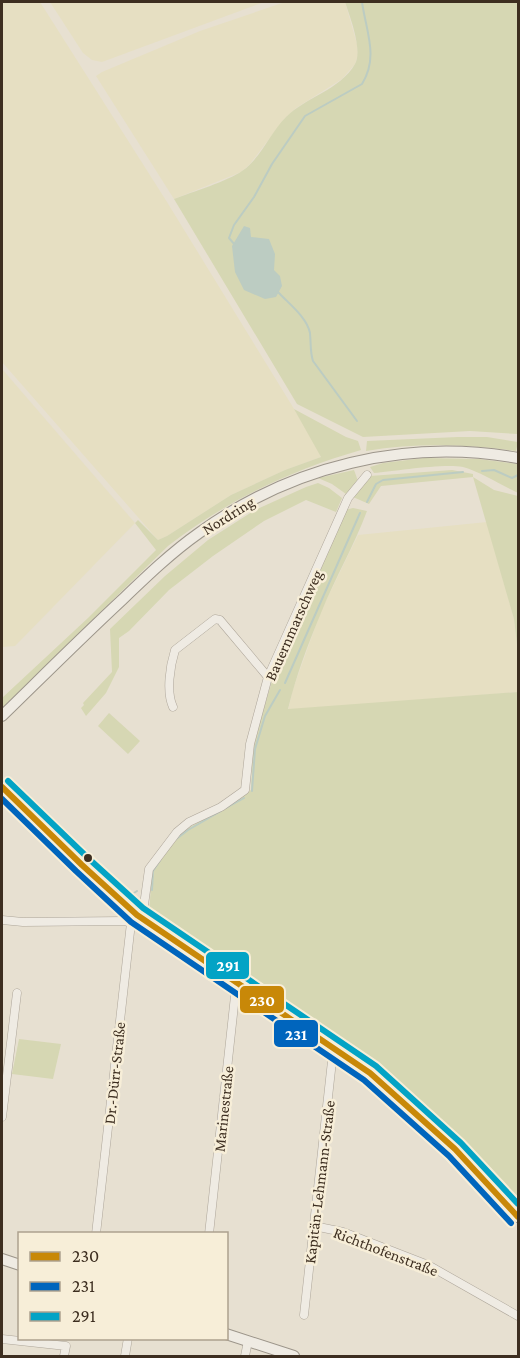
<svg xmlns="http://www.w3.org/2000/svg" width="520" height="1358" font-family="'Crimson Pro',serif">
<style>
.farmland{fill:#e6dfc2}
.green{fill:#d6d7b3}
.water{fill:#bcccc2}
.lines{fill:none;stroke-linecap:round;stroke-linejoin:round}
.stream{stroke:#bcccc2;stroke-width:2}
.street-casing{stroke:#ada599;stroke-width:9}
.secondary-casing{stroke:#9c958a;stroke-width:12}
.street{stroke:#efebe3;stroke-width:8}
.secondary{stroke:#efebe3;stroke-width:10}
.bus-1-casing{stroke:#f7eed8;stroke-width:10}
.bus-2-casing{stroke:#f7eed8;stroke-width:10}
.bus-3-casing{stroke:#f7eed8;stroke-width:10}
.bus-1{stroke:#c88808;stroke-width:6}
.bus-2{stroke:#0065bd;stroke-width:6}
.bus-3{stroke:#03a3c5;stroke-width:6}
.bus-dot{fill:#3d2e20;stroke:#f7eed8;stroke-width:2}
.labels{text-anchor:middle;stroke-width:5;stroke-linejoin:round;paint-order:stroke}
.street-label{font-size:16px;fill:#3d2e20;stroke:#f7eed8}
.line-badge{stroke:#f7eed8;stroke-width:2}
.badge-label{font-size:16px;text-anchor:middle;font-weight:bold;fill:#fff}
</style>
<rect width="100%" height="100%" fill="#e7e0d1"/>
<!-- farmland -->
<g class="farmland">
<path d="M2,2H40L167,202L315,443L321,457L285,470L231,495L167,536L158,540L2,362Z"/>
<path d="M50,2H264L102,62L92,60L83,53Z"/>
<path d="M285,2H345L357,44L358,55L355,64L342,79L296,108L285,118L250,164L241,172L174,199L96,76L102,72L200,31Z"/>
<path d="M2,369L135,523L15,646L2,647Z"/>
<path d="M487,522L514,619L518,653V692L288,710L293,689L321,611L358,535Z"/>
</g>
<!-- green -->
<g class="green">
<path d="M345,2H518V434L470,431L363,437L297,404L174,199C192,192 228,181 242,171C261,158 270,133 286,117C306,97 340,90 355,64C363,50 350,17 345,2Z"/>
<path d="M294,409L346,437L358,441L361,450C291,470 226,501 168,546L2,708V698L88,618L156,550L135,523L138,520L158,540L167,536L231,495L285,470L321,457Z"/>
<path d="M458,437H487L518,442L516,451C466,444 416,443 366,451L367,441Z"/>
<path d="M424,458L479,459L518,464V493C501,485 481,472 463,467C444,463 395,471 374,473L370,467L383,463Z"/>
<path d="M354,470L358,481L346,494L332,484L318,478Z"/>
<path d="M452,470L473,474V477L494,490L518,496V653L514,619L473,477L381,486L369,504L353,497L370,476Z"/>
<path d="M318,483L329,488L342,498L336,512L306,500L264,521L213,556L169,590L129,631L119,638V667L106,693L86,716L81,708L84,705L83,703L112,672L110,629L165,576L208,540L255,510L306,487Z"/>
<path d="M353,508L367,511C354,546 335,578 321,613C308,644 296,676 288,709L518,692V1205L454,1131L385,1071L149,915L152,870L177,835L251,790L253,744L272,681L345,510Z"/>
<path d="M109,713L140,741L128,754L98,726Z"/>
<path d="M19,1039L61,1044L53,1079L12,1074Z"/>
</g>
<!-- water -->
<path class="water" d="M244,226L250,228L251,237L269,239L275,254L274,270L280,276L282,286L276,297L265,299L244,290L235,272L232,246Z"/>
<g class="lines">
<!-- stream -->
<g class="stream">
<path d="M235,245L229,238L234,225L254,197L272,164L305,116L362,84C379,57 366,31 362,2"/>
<path d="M278,292C288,303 307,317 310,333C311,343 310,352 313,361L357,421"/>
<path d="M482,471L494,470L512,478L518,475"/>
<path d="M367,502L376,484L383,480L463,472"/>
<path d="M285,683L360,513"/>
<path d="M252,791L255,749L265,716L280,690"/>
<path d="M226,808L244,798"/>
<path d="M175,840L188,830L221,811"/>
<path d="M152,890L153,871L161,859"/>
<path d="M131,895L137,891"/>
</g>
<defs>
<g id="street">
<path d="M173,707C166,692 170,666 175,650L215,619L220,620L268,677"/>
<path d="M2,920L23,922L124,921L131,923"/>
<path d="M2,1117L17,993"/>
<path d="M314,1226L343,1232L428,1265L518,1316"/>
<path d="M96,1234L131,923L144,905L149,869L177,832L189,822L221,807L245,790L250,744L268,677L348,498L367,475"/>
<path d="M209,1234L235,996L239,985"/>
<path d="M304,1315L332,1061L337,1049"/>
<path d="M2,1339L66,1346L64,1356"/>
<path d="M125,1356L128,1338"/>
<path d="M245,1356L248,1341"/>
</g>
<g id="secondary">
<path d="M2,716C42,677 82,637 123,599C147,576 172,552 199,533C291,466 406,438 518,458"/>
<path d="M2,787L82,865L137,915L337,1049L370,1073L455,1149L494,1189L518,1217"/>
<path d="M2,1259L20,1265"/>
<path d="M226,1334L294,1356"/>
</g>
</defs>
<!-- street casing -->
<use href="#street" class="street-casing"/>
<!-- secondary casing -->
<use href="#secondary" class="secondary-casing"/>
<!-- street -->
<use href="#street" class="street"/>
<!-- secondary -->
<use href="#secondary" class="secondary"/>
<defs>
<path id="bus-1" d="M2,787L82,865L137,915L370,1073L455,1149L518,1217"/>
<path id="bus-2" d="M2,799L76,871L131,922L364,1080L449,1156L511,1223"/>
<path id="bus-3" d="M8,781L88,858L143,908L376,1066L461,1143L518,1204"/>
</defs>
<!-- bus-1 casing -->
<use href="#bus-1" class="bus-1-casing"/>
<!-- bus-2 casing -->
<use href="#bus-2" class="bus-2-casing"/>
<!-- bus-3 casing -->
<use href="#bus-3" class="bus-3-casing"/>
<!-- bus-1 -->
<use href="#bus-1" class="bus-1"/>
<!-- bus-2 -->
<use href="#bus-2" class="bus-2"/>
<!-- bus-3 -->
<use href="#bus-3" class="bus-3"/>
</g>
<!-- markers -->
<circle class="bus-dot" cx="88" cy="858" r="5"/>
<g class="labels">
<!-- street labels -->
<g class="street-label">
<text transform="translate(228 515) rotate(-32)" y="6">Nordring</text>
<text transform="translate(293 625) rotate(-66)" y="6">Bauernmarschweg</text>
<text transform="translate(114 1073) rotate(-84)" y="6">Dr.-Dürr-Straße</text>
<text transform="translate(223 1109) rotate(-84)" y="6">Marinestraße</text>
<text transform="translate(319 1182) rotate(-83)" y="6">Kapitän-Lehmann-Straße</text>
<text transform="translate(386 1251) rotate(21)" y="6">Richthofenstraße</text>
</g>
</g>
<g class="line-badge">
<rect x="205" y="951" width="45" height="29" rx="6" fill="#03a3c5"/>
<rect x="239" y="985" width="46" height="29" rx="6" fill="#c88808"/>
<rect x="273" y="1019" width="46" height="29" rx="6" fill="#0065bd"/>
</g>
<g class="badge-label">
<text x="228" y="971">291</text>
<text x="262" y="1006">230</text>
<text x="296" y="1040">231</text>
</g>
<!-- border -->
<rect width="520" height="1358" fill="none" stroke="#3d2e20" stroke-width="6"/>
<!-- legend -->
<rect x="18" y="1232" width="210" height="108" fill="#f7eed8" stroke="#ada18e" stroke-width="1.5"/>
<rect x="30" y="1252" width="30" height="9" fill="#c88808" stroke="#ada18e" stroke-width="1.5"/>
<text x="72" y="1262" font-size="18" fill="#3d2e20">230</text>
<rect x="30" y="1282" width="30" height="9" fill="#0065bd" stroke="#ada18e" stroke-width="1.5"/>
<text x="72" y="1292" font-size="18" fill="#3d2e20">231</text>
<rect x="30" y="1312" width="30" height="9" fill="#03a3c5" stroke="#ada18e" stroke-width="1.5"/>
<text x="72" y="1322" font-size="18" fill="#3d2e20">291</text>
</svg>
